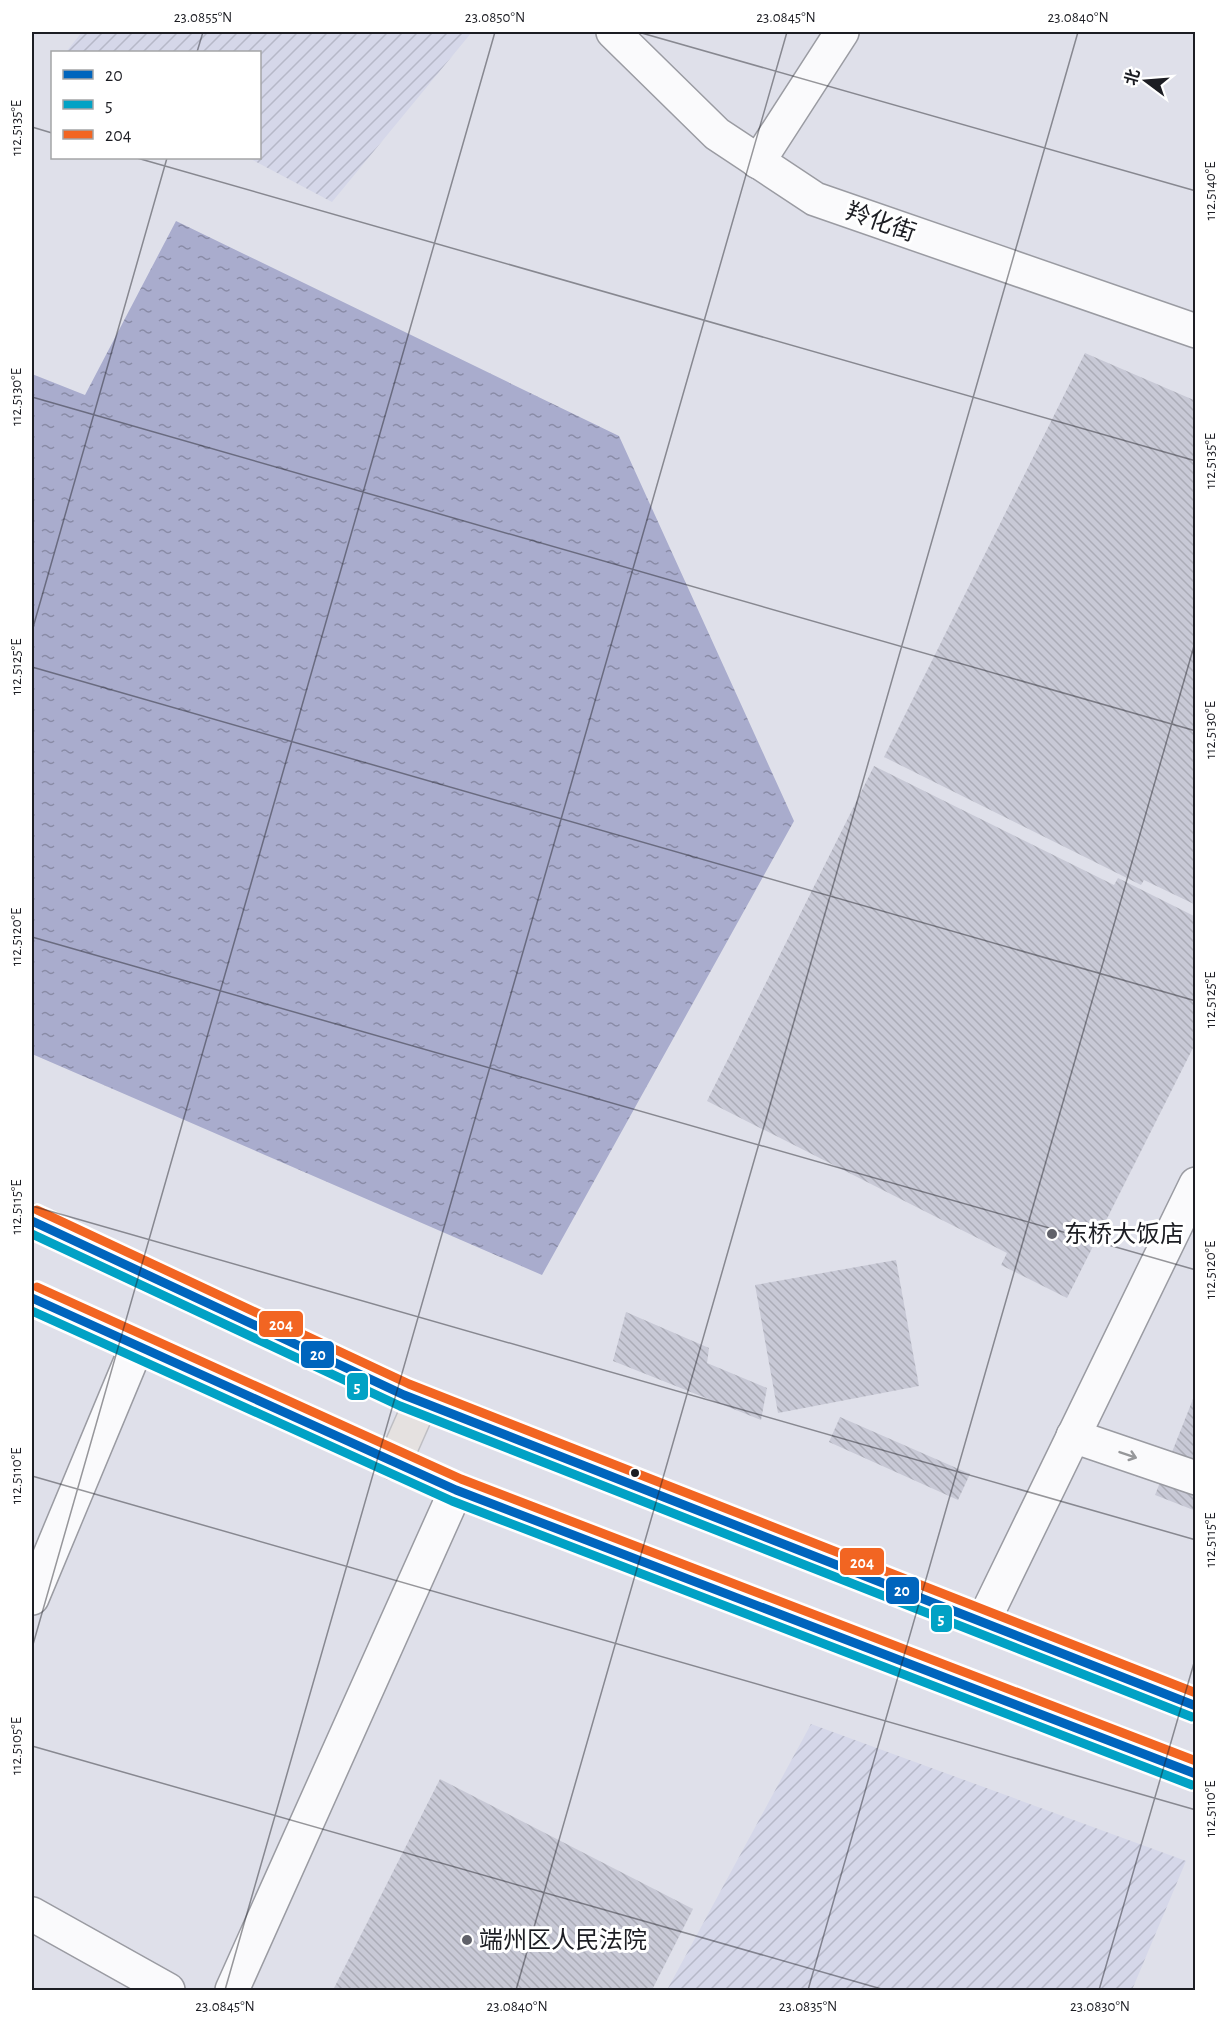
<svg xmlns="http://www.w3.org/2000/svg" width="1227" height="2022" font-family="'Alegreya Sans','Noto Sans SC',sans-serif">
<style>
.industrial{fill:url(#industrial-furrows)}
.water{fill:url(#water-ripples)}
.building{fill:url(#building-back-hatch)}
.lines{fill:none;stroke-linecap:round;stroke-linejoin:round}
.minor-casing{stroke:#9a9ba2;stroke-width:36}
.major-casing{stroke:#bebec3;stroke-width:36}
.minor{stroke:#fafafc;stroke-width:33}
.major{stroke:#e5e1e0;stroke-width:33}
.bus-1-casing{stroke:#fff;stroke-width:14}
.bus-2-casing{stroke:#fff;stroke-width:14}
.bus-3-casing{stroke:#fff;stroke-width:14}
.bus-1{stroke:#0065bd;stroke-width:9}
.bus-2{stroke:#01a2c5;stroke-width:9}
.bus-3{stroke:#f26522;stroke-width:9}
.oneway{stroke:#96979a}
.ticks{fill:none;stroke:#1c1d23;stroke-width:1.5;stroke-opacity:0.45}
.poi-dot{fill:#606169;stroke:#fff;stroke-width:2}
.bus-dot{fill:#1c1d23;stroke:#fff;stroke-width:2}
.labels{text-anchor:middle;stroke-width:6;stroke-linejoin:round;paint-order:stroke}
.street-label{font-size:24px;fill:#1c1d23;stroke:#fff}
.poi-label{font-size:24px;fill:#1c1d23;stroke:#fff;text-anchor:start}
.line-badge{stroke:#fff;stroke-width:2}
.badge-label{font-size:16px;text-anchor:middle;font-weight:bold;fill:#fff}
.neatline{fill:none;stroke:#1c1d23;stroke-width:2}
.ticks-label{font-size:15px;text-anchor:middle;fill:#1c1d23}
</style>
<defs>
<pattern id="industrial-furrows" width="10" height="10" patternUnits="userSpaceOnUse" patternTransform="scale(1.5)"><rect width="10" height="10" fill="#d5d7e9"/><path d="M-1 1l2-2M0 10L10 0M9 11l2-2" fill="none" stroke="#b6b8c8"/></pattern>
<pattern id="water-ripples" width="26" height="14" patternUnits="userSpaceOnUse" patternTransform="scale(1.5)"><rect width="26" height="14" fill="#a9accd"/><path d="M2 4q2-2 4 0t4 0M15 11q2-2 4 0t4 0" fill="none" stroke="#898ba6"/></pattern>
<pattern id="building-back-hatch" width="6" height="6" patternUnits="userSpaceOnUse" patternTransform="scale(1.5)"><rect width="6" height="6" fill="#c8c9d6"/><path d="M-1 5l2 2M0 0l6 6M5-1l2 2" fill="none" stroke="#abacb7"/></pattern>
</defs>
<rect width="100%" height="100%" fill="#dfe0ea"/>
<!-- industrial -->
<g class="industrial">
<path d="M82,32H472L332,202L249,158H260V52H66Z"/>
<path d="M811,1724L1186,1861L1132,1990H667Z"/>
</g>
<!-- water -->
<path class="water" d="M176,221L619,436L794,821L542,1275L32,1054V374L85,395Z"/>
<!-- building -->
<g class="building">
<path d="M1085,353L1196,401V905L1144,880L1141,885L884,757Z"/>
<path d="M874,766L1114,885L1118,878L1196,917V1042L1067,1298L1001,1265L1007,1253L707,1101Z"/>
<path d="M896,1260L919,1386L778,1413L755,1285Z"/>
<path d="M626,1312L709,1348L707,1363L767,1388L761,1420L613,1361Z"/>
<path d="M1195,1394H1196V1511L1155,1495Z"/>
<path d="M840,1417L970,1474L958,1500L829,1442Z"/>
<path d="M440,1779L693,1909L652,1990H333Z"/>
</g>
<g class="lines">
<defs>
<g id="minor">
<path d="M613,32L717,134L815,199L1196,331"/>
<path d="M758,162L842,32"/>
<path d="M1073,1436L1196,1478"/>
<path d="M32,1598L137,1346"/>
<path d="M983,1622L1196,1184"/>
<path d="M32,1914L168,1990"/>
<path d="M232,1990L456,1490"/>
</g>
<g id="major">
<path d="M32,1221L404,1395L1196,1706"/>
<path d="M32,1298L456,1490L1196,1774"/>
<path d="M394,1463L421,1402"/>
</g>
</defs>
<!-- minor casing -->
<use href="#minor" class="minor-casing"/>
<!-- major casing -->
<use href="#major" class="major-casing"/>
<!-- minor -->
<use href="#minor" class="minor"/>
<!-- major -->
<use href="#major" class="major"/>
<defs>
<g id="bus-1">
<path d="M32,1221L404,1395L1196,1706"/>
<path d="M32,1298L456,1490L1196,1774"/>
</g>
<g id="bus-2">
<path d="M32,1234L400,1406L1192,1717"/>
<path d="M32,1311L452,1501L1192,1785"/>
</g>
<g id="bus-3">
<path d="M37,1210L409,1384L1196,1693"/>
<path d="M37,1287L461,1479L1196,1761"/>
</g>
</defs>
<!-- bus-1 casing -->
<use href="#bus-1" class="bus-1-casing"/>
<!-- bus-2 casing -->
<use href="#bus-2" class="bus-2-casing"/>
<!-- bus-3 casing -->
<use href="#bus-3" class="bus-3-casing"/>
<!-- bus-1 -->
<use href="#bus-1" class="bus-1"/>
<!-- bus-2 -->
<use href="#bus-2" class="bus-2"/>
<!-- bus-3 -->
<use href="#bus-3" class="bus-3"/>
</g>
<!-- one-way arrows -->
<defs><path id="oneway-shaft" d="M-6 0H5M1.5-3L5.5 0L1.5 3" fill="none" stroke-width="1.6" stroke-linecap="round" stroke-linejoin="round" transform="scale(1.5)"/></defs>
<use class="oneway" href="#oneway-shaft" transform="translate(1128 1455) rotate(19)"/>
<!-- ticks -->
<path class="ticks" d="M638,32L1196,191M197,52L203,32M32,127L52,133M137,158L1196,461M32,397L1196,731M32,631L167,158M32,667L1196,1001M32,937L1196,1270M32,1206L1196,1540M32,1476L1196,1810M32,1648L495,32M32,1746L885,1990M225,1990L787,32M516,1990L1078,32M808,1990L1196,639M1099,1990L1196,1656"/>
<!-- markers -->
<g class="poi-dot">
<circle cx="1052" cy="1234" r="6"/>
<circle cx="467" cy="1940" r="6"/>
</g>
<circle class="bus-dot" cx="635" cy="1473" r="5"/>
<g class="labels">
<!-- street labels -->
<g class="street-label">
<text transform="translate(881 222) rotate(19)" y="8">羚化街</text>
</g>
<!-- poi labels -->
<g class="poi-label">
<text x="1064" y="1242">东桥大饭店</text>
<text x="479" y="1948">端州区人民法院</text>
</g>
</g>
<g class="line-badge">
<rect x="258" y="1310" width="46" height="28" rx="6" fill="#f26522"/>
<rect x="300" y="1340" width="35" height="29" rx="6" fill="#0065bd"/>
<rect x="346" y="1372" width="23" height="29" rx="6" fill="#01a2c5"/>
<rect x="839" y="1547" width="46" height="29" rx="6" fill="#f26522"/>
<rect x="885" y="1576" width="35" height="29" rx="6" fill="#0065bd"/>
<rect x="930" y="1604" width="23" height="29" rx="6" fill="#01a2c5"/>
</g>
<g class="badge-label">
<text x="281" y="1330">204</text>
<text x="318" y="1360">20</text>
<text x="357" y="1392">5</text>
<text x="862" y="1568">204</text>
<text x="902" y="1596">20</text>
<text x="941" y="1624">5</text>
</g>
<!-- border -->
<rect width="1227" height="2022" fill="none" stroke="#ffffff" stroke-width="66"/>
<!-- legend -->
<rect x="51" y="51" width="210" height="108" fill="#ffffff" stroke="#a4a5a7" stroke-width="1.5"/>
<rect x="63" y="70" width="30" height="9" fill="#0065bd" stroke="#a4a5a7" stroke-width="1.5"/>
<text x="105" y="81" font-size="18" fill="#1c1d23">20</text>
<rect x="63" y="100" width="30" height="9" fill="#01a2c5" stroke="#a4a5a7" stroke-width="1.5"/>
<text x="105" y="111" font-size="18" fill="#1c1d23">5</text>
<rect x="63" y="130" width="30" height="9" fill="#f26522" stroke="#a4a5a7" stroke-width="1.5"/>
<text x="105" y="141" font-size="18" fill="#1c1d23">204</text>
<!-- north arrow -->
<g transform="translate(1146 81) rotate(286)" stroke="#ffffff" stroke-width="4.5" paint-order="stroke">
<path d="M0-4.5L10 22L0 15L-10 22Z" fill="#1c1d23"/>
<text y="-9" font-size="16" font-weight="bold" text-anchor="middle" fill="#1c1d23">北</text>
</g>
<rect x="33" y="33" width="1161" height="1956" class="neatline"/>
<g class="ticks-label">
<text x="203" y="22">23.0855°N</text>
<text x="495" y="22">23.0850°N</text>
<text x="786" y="22">23.0845°N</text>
<text x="1078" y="22">23.0840°N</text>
<text transform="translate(16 128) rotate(-90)" y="5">112.5135°E</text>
<text transform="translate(1210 191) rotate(-90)" y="5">112.5140°E</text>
<text transform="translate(16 397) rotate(-90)" y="5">112.5130°E</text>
<text transform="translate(1210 461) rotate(-90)" y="5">112.5135°E</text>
<text transform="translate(16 667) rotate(-90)" y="5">112.5125°E</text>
<text transform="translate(1210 730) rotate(-90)" y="5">112.5130°E</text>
<text transform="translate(16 937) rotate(-90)" y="5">112.5120°E</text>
<text transform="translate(1210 1000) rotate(-90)" y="5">112.5125°E</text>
<text transform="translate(16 1207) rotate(-90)" y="5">112.5115°E</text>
<text transform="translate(1210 1270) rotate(-90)" y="5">112.5120°E</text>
<text transform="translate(16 1476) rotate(-90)" y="5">112.5110°E</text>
<text transform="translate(1210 1540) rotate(-90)" y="5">112.5115°E</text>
<text transform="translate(16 1746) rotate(-90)" y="5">112.5105°E</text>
<text transform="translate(1210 1809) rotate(-90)" y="5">112.5110°E</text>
<text x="225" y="2011">23.0845°N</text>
<text x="517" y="2011">23.0840°N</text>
<text x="808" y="2011">23.0835°N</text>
<text x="1100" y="2011">23.0830°N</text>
</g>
</svg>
